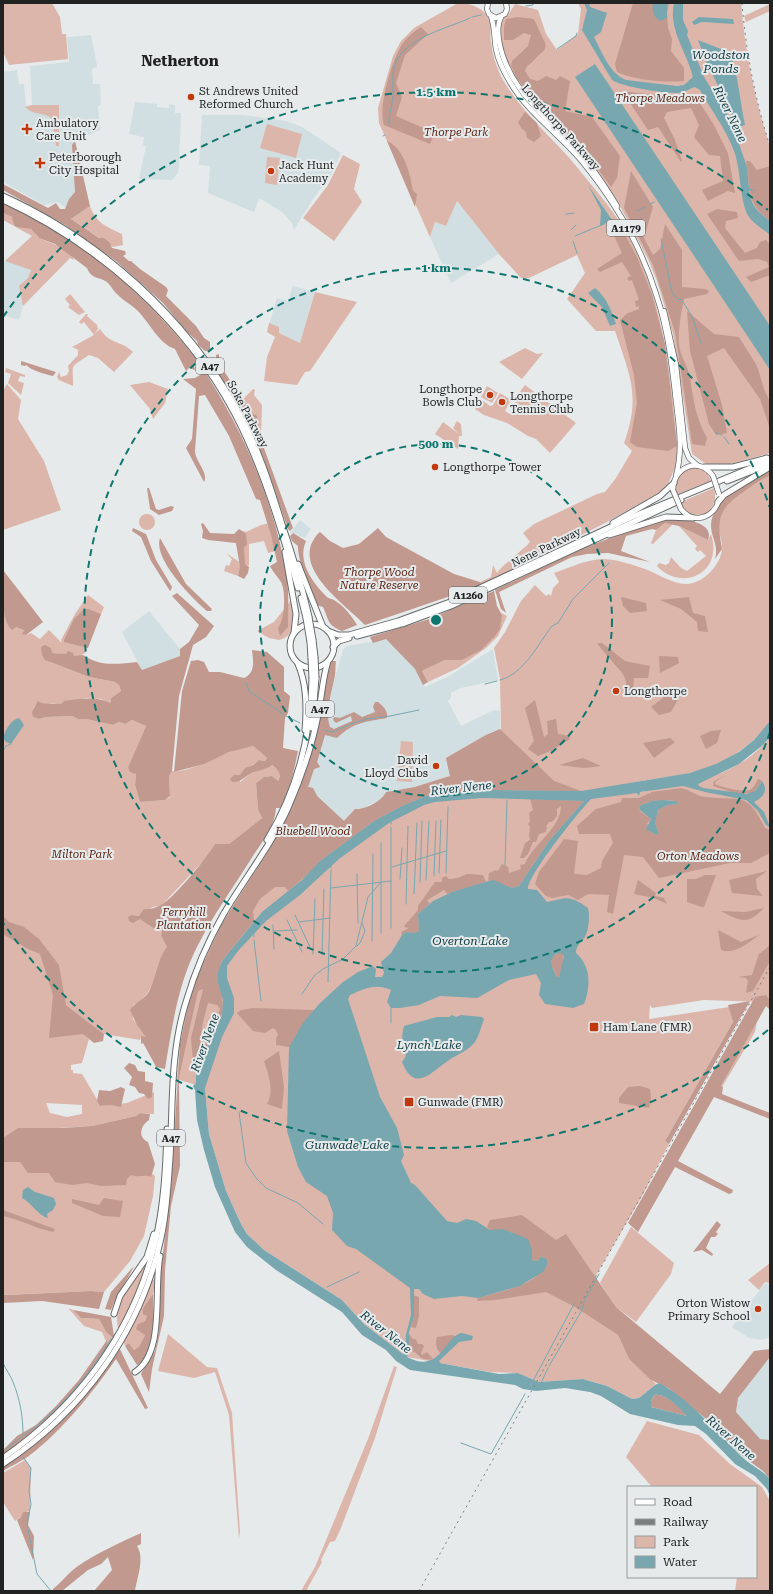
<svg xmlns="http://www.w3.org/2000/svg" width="773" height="1594" font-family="'Roboto Serif',serif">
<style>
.built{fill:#d1dfe2}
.green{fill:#dcb6ab;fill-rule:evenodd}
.forest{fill:#c1998e;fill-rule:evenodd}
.water{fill:#78a7b0;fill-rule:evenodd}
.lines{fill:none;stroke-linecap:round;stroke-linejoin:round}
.stream{stroke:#78a7b0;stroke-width:1}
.primary-casing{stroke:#676b6c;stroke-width:6}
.trunk-casing{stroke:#676b6c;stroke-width:7}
.primary{stroke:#fff;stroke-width:4.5}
.trunk{stroke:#fff;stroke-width:5}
.rail{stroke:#7b7e7f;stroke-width:1;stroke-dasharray:2 4;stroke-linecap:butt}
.primary-bridge-casing{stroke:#676b6c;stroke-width:6;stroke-linecap:butt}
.trunk-bridge-casing{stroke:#676b6c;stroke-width:7;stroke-linecap:butt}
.primary-bridge{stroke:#fff;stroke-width:4.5}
.trunk-bridge{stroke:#fff;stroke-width:5}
.ring{fill:none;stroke:#0f766e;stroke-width:2;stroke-dasharray:7 5}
.poi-dot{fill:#c0380c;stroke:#e6eaeb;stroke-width:1.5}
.labels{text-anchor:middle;stroke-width:4;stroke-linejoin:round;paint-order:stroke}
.shield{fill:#e6eaeb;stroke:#5c5f5f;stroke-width:1}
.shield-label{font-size:10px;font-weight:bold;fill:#212323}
.poi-label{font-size:11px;fill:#212323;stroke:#e6eaeb;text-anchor:start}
.park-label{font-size:11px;font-style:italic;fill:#5a2618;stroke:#e6eaeb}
.street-label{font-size:11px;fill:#212323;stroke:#e6eaeb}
.water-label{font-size:12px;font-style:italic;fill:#0e3b43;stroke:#e6eaeb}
.district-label{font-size:15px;font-weight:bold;fill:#212323;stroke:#e6eaeb}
.centre{fill:#0f766e;stroke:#e6eaeb;stroke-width:2}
.ring-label{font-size:12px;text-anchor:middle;font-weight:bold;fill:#0f766e;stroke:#e6eaeb;stroke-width:4;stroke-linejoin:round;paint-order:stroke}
</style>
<rect width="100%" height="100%" fill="#e6eaeb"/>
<!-- built -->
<g class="built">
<path d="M91,35L96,60L97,67L92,69L93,84H100L101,105L98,106L100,130L75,141L83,198L71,219L65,207L57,202L44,205L3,182V72L17,70L19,84H24L26,106L32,105L30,66L69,62L67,37Z"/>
<path d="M135,102L157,104V107L169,108V104L175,105V113H181L179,166L178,173L172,180L139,179L146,146L143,145L144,137L129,134Z"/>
<path d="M202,115H244L286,121L302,127L341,153L330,177L313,199L294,230L292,223L282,212L259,198L254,212L208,193L210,166L199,165Z"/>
<path d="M457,201L499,254L451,283L430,237L435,222L446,226Z"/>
<path d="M32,236L70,258L23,305L19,320L3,315V263Z"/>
<path d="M293,286L315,292L300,343L268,328L277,298L288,301Z"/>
<path d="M300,520L311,529L305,538L291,532Z"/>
<path d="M149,611L180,649V656L142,670L122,632Z"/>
<path d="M386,639L415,669L425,687L447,677L493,649L498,680L461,688L451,693V697L448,701L461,726L494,710L500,711V729L486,735L446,758L451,776L415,787L386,792L383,798L363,808L355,809L344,821L308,787L325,734L328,702L343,650L347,646Z"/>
<path d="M765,1283L770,1284V1337L762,1340L749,1338L732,1327Z"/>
<path d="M770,1357V1452L736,1412L738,1398Z"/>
</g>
<!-- green -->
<g class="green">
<path d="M3,3H52L60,17L62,34H66L68,59L9,65L3,52Z"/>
<path d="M458,3C471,3 485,8 490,21C492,27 489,36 491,42C492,54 497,69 503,80C522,113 553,138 577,167C592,186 610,206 623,227C664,293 671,377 678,454L677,463L666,489L607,522L483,585L480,582L491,577L493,565L497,573C501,566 523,550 530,542L523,533L534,524L597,494L605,492L616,478L632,451L624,443C641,396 630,376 615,331H596L567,299L585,273L577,255L529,278H521L499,254L457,201L446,226L435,222L430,237L379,123L378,108L393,56L401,41L414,28Z"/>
<path d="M578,3H741C745,52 755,100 770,147V453L730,464H706L692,454L673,334L657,281L648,259L621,208L601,177L565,134L520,87L506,62L500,39V22L503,18L508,15L515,4L538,10L546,34L557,50L578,34L581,9Z"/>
<path d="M770,4V11L746,22L744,16Z"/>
<path d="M32,105H59V146H56L52,119C44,111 33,116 25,107Z"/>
<path d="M267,124L302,134L296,158L260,148Z"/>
<path d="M343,155L360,164L354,189L362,202L334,241L303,218L328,185Z"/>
<path d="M267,157L280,158L277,185L265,183Z"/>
<path d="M90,206C96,223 107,227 122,234L123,245L113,247L71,219Z"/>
<path d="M3,213L12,217C18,224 25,225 32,230C35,232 35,235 38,237C49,244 69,246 74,260L70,258L23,306L19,286L28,278L31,270L5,261L32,236L3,220Z"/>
<path d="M315,292L357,302L310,371L305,372L297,385L264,381L267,357L275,337L267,332L269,323L279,327V333L300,343Z"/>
<path d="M70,294L85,312L79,315L68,307L70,305L65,299Z"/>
<path d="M86,314H88L87,316L97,325L98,329L94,334L100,329C110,345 121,340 133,352L114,372L98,358L89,355C67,369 74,364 73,386L59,380L57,377L59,372L61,377L67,375L69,371L68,366L78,355V350L81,351L72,347L94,335L84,322L81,324L79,322Z"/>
<path d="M525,348L537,354L543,353L522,379L499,362Z"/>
<path d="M6,368L25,375V377L20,376L18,381L24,383L21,395L8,383L11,374L5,372Z"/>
<path d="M149,382L168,389L165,403L153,419L150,409L130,385Z"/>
<path d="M7,384L21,400L18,419L44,461L61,510L3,530V391Z"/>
<path d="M525,385L576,423L550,453L536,439L528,436L507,423L484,415L475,409L481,399L490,406L493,405L500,393L511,400L505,411L510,414L521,390Z"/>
<path d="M487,386L498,393L492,403L481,397Z"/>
<path d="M253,389L255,390L254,395L262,405L261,435L242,400Z"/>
<path d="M457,421L461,424L462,436H459L458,449L435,434L443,422L459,434L453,428Z"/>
<path d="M697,466L707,472L711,481L678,494L674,488L677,478L684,469Z"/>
<path d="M770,476V721C751,749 715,770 681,775C664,778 649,779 632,783L630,793C639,793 648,790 657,789C700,783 742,772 770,737V1000L766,1002L704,1000L652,1008L650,1005L649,1019L729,1007L733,1022L665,1141L669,1144L642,1196L577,1308L618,1335L629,1359L656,1384L639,1398L632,1399L607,1386L584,1379L539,1382L518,1373L490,1372L407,1357L364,1324L342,1300L264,1250L247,1234L241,1224L226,1191L209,1134L205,1088L177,1079C180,1049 183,1018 192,989C212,931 251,880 282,828C295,807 298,782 308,760C312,751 319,743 325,734L317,762L320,767L314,769L308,787L313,788L317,796L344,821L355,809C365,810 381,801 387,793L415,787L450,776L446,758L486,735L501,729L500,679L494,648L505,632L521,601L535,585L546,596L549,594L551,596L553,588L559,582L554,573C569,568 585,560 601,559C615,559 631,564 645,569C659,574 678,588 693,583C707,579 720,564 722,550C723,541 717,530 719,520C724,499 751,483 770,476Z"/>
<path d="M714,488C716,500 716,504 707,514L692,515L683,509L681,502Z"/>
<circle cx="147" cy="522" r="8"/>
<path d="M269,523L276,551L268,553L264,541L249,544V566L242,563L238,576L224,571L226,565L229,566L232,559L226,553L241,563L237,539L240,530L246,532L261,525Z"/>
<path d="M665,523L673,524L653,544L650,543H651L656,530Z"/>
<path d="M679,526L708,540L711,534C724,574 681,592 657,566L659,563L666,565L669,563L671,557L681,568L687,571L706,556L700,550L698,552L695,549L697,546Z"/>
<path d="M88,595L104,607L85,653L78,657L55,653L50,662L89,677L115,682L119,685L121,691L111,698V703L101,699L86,698L61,705L54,703L34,707L33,717L39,719L46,717L72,716L78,719H86L113,725L119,722L125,724L132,720L146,726L128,767L136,774L135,785L140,802L165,800L170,797L169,776L172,771C185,774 216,757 229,752C236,749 245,748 253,746L267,758L265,761L259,760C250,768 240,768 240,782L250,774L272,765L280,772L278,781L272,776L264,777L256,783L258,810L262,818L229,844H215L207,857L162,905L153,907L139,916L132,915L145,921L158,931L162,929L161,936L167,947C161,954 161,962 158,970C154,983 146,1000 133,1005V1019L147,1037H141L140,1040L104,1034L66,1005L55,1006L89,1039L82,1063L71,1065V1070H73V1073L82,1074L101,1106L127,1103L154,1092V1114L140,1113L136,1116L92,1126L23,1130L140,1164L155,1176L153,1196L144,1236L130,1261L104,1292L91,1291L3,1295V612L16,627L24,629L23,634L26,635L31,633L40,639L49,630L62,643L61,640L75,614ZM46,1103L82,1105V1114L67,1117L50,1113Z"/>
<path d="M292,599C294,613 298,636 279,640L269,638L257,631L274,622Z"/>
<path d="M501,613L507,616L498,636L486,648L458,668L428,682L422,671L445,660H462L502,615Z"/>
<path d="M401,741L413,742L412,782L397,781Z"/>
<path d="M757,1021L755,1032L722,1087L721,1086Z"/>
<path d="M631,1227L674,1263L671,1274L636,1322L616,1307L600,1283Z"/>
<path d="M148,1259L131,1305L118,1329C112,1297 135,1284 148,1259Z"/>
<path d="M770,1263V1283L765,1282L759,1290L748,1280Z"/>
<path d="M151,1279L155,1280L153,1294L143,1308L147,1316L145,1321L138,1324L145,1335L139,1348L134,1350L129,1343L125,1346L123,1341Z"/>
<path d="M68,1308L73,1310L81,1318L99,1319L106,1332L113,1338L108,1346L102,1332L84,1326Z"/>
<path d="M168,1334L207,1367L217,1368L232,1413L240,1532L239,1538L229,1415L215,1372L194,1378L158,1371Z"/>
<path d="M394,1366L397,1367L375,1438L341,1528L335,1541L330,1542L321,1560L322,1562L306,1591H301L315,1567L368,1439Z"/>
<path d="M647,1421L699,1435L730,1464L762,1487L770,1501V1591H735L737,1577H756V1487H652L626,1457Z"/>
<path d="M25,1460L31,1468L30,1510L15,1521L3,1502V1473Z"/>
</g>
<!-- forest -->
<g class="forest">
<path d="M633,3H669L667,13L668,28L672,39L671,51L684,68V81C666,83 633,80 617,72L615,64Z"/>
<path d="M518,17L534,19L546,45L544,51C537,55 534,62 527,66L525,71L530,79L538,81L546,76L556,80L560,76L570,81L565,111L592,117L620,156L617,178L611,187L585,151L556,124L518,80L511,66L512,61L528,46L531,35L524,33L513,40H504V26L506,19Z"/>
<path d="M421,27L428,34L405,55L396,83L402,97L396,116L435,133L430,144L384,125C378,106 391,64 401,46C405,39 414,31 421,27Z"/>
<path d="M622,91L689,99L696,97L714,125L728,153L735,193L728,191L708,201L702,190L723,181L720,156L709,155L694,137L699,125L691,108L667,112L664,118L675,140L682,161L681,162L658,127L648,130Z"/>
<path d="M525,112L537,123L541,136L534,142L527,138L526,132L521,128L518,122Z"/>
<path d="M75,141L90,206L71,219L99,238H104L110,243L112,248L125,251L126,254L123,256L129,261H131L140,269L166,287L168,290L166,296L196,326L204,338L210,342V351H205L198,345L197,341L187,332L163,303L116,261L65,225L3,190V184L48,208L56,203L60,209H65L69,199L75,192L72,145Z"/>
<path d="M387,141C404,148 410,173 413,191L417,194L415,207Z"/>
<path d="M746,161H750L757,170L770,166V221C745,202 751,189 746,161Z"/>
<path d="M631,171L653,207L644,238L653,255L660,249L665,224L682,250V287L705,289L709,291L707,294L684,299C681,313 678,330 679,345C680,356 688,366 690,377C693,399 696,419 707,438L705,446L692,444L675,332L653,265L624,208Z"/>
<path d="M3,203C79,237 146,294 197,360L194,365L195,370L189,368L186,371L175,349C158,343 150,323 137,310C133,306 123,300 118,295C114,292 112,287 108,283C101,276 92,281 87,268L55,244L39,238L31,229L17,227L14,225L12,217L3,213Z"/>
<path d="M717,209L737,212L738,218L726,221L725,228L745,253L757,248L760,242L766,240L770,244V275L751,282L746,277L769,267L767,262L758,259L739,261L707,214Z"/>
<path d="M616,224L622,229L637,257L652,295L665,344L677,446L668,451L637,447L630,442L637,403L634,375L620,320L628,313L639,309V306L636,307L635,301L639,300L632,280L629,281L627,278L631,276L622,262L600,272L597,269L622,253L612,231Z"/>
<path d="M687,311L714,334L739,337L757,366L764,389L770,402V429L760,399L724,348L707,356L722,405L727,433L716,435L709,424L690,351Z"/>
<path d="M219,354V363L250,412L257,416L261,440L293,528L290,531L288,529L263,457L233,399L213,367L217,363L216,355Z"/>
<path d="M21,361L56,372L53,376C45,374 32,371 26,365L25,366L21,365Z"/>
<path d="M205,372C245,434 275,504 287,578C289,594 288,611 288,627L280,636L278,628C285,620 286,591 281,582C277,576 273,572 270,566L277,562L271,535L260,500L256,499L229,436L205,395L199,396L195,451C195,461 209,473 204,482L186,448L192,439L196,389L183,379L195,378Z"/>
<path d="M770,470V476C761,479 754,484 746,490C719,508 716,518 722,549L715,559C719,545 711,538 711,525C711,515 719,503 725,496Z"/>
<path d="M147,488H149L156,509L159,510L171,506L174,507L172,511L159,515L150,509Z"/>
<path d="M680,518C691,521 714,524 708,540L679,526L665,523L656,530L652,529L626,536L621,551L650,562L608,553L587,554L572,557L499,592L506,613L501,609L495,590L580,549L663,519Z"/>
<path d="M203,523L210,533L234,534L239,529L246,534L247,544L244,548L245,564L249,567L248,573L244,579L238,576L240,567L236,543L208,540L202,538L203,531L201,524Z"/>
<path d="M133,528L146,534L156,560L172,587L171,590L170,591L151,561L141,537L132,531Z"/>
<path d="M378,528L386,537L454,574L480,582L483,585L365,625C347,606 301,575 311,545C313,540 316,535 320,532L330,541L343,548L359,544Z"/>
<path d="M293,533L306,541C297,561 312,582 326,596C328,599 331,598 334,600C343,605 352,616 357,625L342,631C327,625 329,620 323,607L316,605C311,590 297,560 298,546L292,541L290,536Z"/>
<path d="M160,538L186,584L212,609L211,611H207C192,598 153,559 160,538Z"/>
<path d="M3,570L43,622L26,635L22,634L24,630L16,627L12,630C0,620 3,585 3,570Z"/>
<path d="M494,591L497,606L502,615L500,629L495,636L481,650L462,660H445L422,671L428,682L423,685L415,669L386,639L373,643L370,637L429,619Z"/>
<path d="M177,593L214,626L206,637L193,645L179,696L172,771L169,776L170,796L165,800L140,802L135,785L136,774L130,772L128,767L146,726L132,720L125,724L119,722L113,725L86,719H78L72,716L46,717L39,719L33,717L32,712L38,701C45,706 53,702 61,704L64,701C81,699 95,696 111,703V698L121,691L119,685L115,682L89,677L45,660L42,655L41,647L45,645L51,648L52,653L66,654L68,651L73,653L74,656L83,655C100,667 118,664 137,662L142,670L180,656V649L189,642L199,625L172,596Z"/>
<path d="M621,597L646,603L647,611L630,613L623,606Z"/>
<path d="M689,597L693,613L705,616L708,632L698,631L697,622L681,609L660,600Z"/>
<path d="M84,609H88L101,614L88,648L64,642V640L74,619Z"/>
<path d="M597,643H602L625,661L650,666L648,678H634L633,692L625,695C629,675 622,674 611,660C606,655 602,649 597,643Z"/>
<path d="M252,650L267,652L284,667V691L290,696L288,713L285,718L283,748L298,751C294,770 290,792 280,808H276C275,827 261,843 251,859C233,888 213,915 198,945C178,983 172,1027 165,1069L156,1067C152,1059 147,1050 143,1043L141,1044V1036L146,1037L137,1025L130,1010C134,1003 143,1000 148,993C156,980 158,957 167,947L161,936L162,929L158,931L140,919L133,923L129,921L128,917L132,915L139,916L144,909C150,910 158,907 164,903C177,894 206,859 215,844H229L262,818L258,810L256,783L264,777L272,776L278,781C282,773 278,770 272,765C265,770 258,770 250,774C243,778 241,782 232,782L230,779L234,775H240L245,768L253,765L259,760L265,761L267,758L253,746L229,752L204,764L174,772L182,691L191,661L198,660L204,662L209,672H220L244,678C256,673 253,660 252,650Z"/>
<path d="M659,656L678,657L679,663L660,673Z"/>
<path d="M330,661H336C335,668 336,674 334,680C331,695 325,712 330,727L334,729L352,721L351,716L336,723L333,720L334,717L340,718L354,712L362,717L375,712L373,707L375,702H378C384,707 388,711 387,718C365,722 354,722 337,738L325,735L317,762L320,767L314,769L308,787L313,788L317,796L344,821L355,809C365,810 382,801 386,792L415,787L450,776L446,758L486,735L500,729L554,781L581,791L488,790L426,796L402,806L374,821L320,861L307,875L288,891L285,887H275L260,899L253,911L254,921L221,962L218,983L222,995L223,1011L202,1061L197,1064L193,1061L191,1038L203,989L198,991L179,1077L180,1166L171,1206L165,1270L164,1316L152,1369L149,1392L141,1374L155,1351L159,1331L161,1269L171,1187L180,1044L192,989L221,925L269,850L293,806L308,760ZM208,1003L217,1005L220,1009L205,1045L200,1042L203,1022Z"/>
<path d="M674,693L680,696L671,712L659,715L651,707L664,697Z"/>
<path d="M535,700L544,737L548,734L547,721L556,719L558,734L570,736V739L551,751L538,756L528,749L534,741L525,708Z"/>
<path d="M721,730L717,743L706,749L700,736L711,731Z"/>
<path d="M670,738L675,742L654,758L643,743Z"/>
<path d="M583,758L601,766L584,768L559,765Z"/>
<path d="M726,775L716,781L715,784C721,787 744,793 750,790C754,788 756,782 758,779L762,781L753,793L738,794L713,786L714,781Z"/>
<path d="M682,788C690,790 696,796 705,797C742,801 747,791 765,828L770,830V853L751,863H730L659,878L643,857L624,855L613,914L607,912L609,895L588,894L578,900L568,895L552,898L546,896L535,884L539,872L564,839L578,841L574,874L587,875L601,868L602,861L613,843L610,834H579L577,826L596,809L621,802L622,798H639L650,793L651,794V792ZM669,800L676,801L679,804L668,805L658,810L655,823L659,834H655L647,824L651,819L640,811L639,806L652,801Z"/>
<path d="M530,799L584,801L549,841L519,886C511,890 500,884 492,880L488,881L489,873L496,870L498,871L502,864L508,867L509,873L521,869L520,865L525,864C533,844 561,828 561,806L557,809V816L552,822H549L546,826L547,827L546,832L539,834L536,842H533L528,854L524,858H520L525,843L530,840L529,836L530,827L528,824L530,821L529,813L533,810Z"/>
<path d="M767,871L756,879L757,889L763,896L732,893L729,880Z"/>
<path d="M467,874L483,875L486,882L447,894L444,890L429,899L427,901L430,903L418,914L419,931L415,933L406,932L402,935L401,932L409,928L404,927L405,925L418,910V906L435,882H442V878L446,876L449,879L458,878Z"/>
<path d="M705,875H716L704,907H702L687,902V879H696Z"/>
<path d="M638,880L656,893L655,896L664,898L667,904L654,898L634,894Z"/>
<path d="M764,908C747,926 741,921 720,911L745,912Z"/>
<path d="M3,916L9,922L24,927L39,939L59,965L66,1005L104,1034L103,1041L94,1043L83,1034L49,1038L53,995L40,954L28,949L3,934Z"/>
<path d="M718,930L741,942L759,935C749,943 734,955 721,950Z"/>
<path d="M770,943V961L753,991L746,993L748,981L746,978L738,977L752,975L759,954L768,947Z"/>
<path d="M559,952L563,953C564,960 563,971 559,977H557L551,964L553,956Z"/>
<path d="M766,995L770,1000V1010L766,1006L721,1086L723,1087L722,1094L770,1113V1119L714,1097L678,1161L733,1190L732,1193L729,1194L675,1167L638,1232L628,1223L755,997Z"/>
<path d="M750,1001L669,1144L665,1141L733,1022L728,1005Z"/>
<path d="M253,1008L314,1010L289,1047L276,1045V1039L278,1034L276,1030L273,1028L265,1033L253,1031L237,1013L241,1010Z"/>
<path d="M279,1051L284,1087L282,1109L267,1104C275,1091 268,1074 264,1061Z"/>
<path d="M129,1063L135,1065L138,1071L145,1072V1081L153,1083L152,1097L148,1099L144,1094L139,1093L135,1087L129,1085L132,1077L124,1068Z"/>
<path d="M640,1086L650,1089L651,1099L649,1108L619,1103V1098L628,1087Z"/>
<path d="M121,1087L125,1089L121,1107L112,1105L100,1106L97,1101L99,1090L110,1091Z"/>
<path d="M140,1113L150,1114L149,1120C141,1125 137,1137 148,1142L155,1164L151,1177C144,1174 138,1178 131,1175L127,1179L126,1185L101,1186L87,1183L72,1185L55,1182L49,1173H28L20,1162H3V1138L18,1128H62L92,1126L136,1116Z"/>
<path d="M104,1198L123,1201L120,1217L103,1216L72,1203V1199L99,1205Z"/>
<path d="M3,1210L55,1229L53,1232C35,1228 21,1220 3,1216Z"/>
<path d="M522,1215L556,1240L566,1234L616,1307L720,1394L754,1351L770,1349V1357L738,1398L736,1412L760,1439L770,1440V1479L763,1471L741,1455L705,1418L668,1388L651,1380L629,1359L618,1335L575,1307L546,1292L495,1300L477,1301L478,1298C502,1291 535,1287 548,1263L546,1258L540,1257L538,1261L532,1260V1250C517,1234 513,1229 490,1230L487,1227L490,1220Z"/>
<path d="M717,1221L721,1225L716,1232L718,1234L715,1237H711L706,1248L713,1254L712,1256L702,1250L693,1252Z"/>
<path d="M134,1266C127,1281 117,1294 111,1310L105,1309L111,1292Z"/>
<path d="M91,1291L104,1292L99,1309L42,1301L3,1303V1295H6Z"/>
<path d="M153,1294C153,1311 156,1358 137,1365L125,1346L129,1343L134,1350L139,1347L145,1335L136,1329L138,1324L145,1321L147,1316L143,1314V1308Z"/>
<path d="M413,1295L419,1297V1316L416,1328L411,1327L414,1317Z"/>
<path d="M73,1310L111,1317L114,1336L113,1338L106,1332L99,1319L81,1318Z"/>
<path d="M409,1334L413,1339H416L418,1344H422L424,1346L421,1353L422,1355L427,1352L433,1359C420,1362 419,1353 409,1349Z"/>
<path d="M451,1335L456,1336L441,1354C436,1349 435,1344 437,1337Z"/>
<path d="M107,1340L108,1346C76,1393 48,1422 3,1455V1450L17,1436L36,1425L56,1406L79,1380Z"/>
<path d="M119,1347L148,1408L145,1409L116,1359C93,1392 63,1430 30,1455C21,1462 12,1465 3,1471V1466C50,1435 90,1396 119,1347Z"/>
<path d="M654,1395C666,1393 681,1408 687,1416L651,1407V1401Z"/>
<path d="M23,1512H30L28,1525L34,1536L33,1560L17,1520L21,1517Z"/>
<path d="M141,1533V1544L137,1546C145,1558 137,1578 135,1591H94L112,1570L108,1557L101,1564L88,1570L62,1591H53V1589C62,1582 68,1573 78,1566C97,1553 119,1543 141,1533Z"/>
</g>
<!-- water -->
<g class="water">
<path d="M584,3H589L590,7L607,13L601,32L594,37C602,52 609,73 626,80L677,86L684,85L693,77C687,52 668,30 674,3H683V20L688,31L687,35L704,77L727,114L737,138L747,167L749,188L756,191L749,190C751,206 758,212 770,221V235C763,229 754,224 749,217C740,205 741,169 734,151C726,129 711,110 700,90L695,87C690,88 686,92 681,93C668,94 622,87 612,80L582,30L587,10Z"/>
<path d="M653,3H667V18L660,21C653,16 652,11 653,3Z"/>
<path d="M699,17L733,19L734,24L702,22L694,25L692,22Z"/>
<path d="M698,40L731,53C738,77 740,101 745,125L738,127L706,61Z"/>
<path d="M595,64L770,326V370L575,77Z"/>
<path d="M588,185L612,220L600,226L601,210Z"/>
<path d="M595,288C607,298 611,310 616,324L610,326L602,307L588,293Z"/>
<path d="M19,718L24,725L11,744L6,742L3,738C5,730 11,720 19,718Z"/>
<path d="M770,721V737L763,745L739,764L698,784L699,786L703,788L747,794L755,791L762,781C769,791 763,797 754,802L764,812L770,827L766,825L758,811L746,800L705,792L683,786L640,792L639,796L637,793L591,799C580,810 527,876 528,889L537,890L547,902C567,898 568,894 588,908C590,916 589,929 585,937C581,943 576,945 576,953C591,966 591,986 584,1004L573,1008L545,1004L539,995L541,983L536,974L509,980L477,998L440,996L419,1005L400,1008H391L387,1002L391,990C375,983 365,988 350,995L348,999L380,1097L397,1128L404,1155L401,1161L411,1183L415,1185L447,1221L457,1223L466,1219L476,1221L490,1230L503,1229L528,1239L532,1250V1260L538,1261L540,1257L546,1258L548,1263L543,1272L520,1286L478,1298L462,1296L434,1299L423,1294L419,1289H414V1317L409,1332V1350L407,1357C441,1375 445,1335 462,1333L473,1336L472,1340L459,1342L439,1361L440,1363L499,1374L518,1373L539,1382L583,1379L607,1386L632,1399L639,1398L655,1385L659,1383L663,1385C694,1404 716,1431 741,1456C750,1465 761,1469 770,1479V1496L767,1489L755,1476L735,1464L706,1434L695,1426L678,1425L630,1414L601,1396L590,1392L565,1388L536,1391L523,1389L515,1385L410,1370L396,1361L386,1350L362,1335L342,1312L276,1270L247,1247L235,1232L215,1187L204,1150L197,1120L195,1090L193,1086L196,1083V1074L222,1015L223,1000L218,983V972L222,961L262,912L302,880L320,861L374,821L402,806L426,796L439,794L488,790L581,791L690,773L716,764L739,752L754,740ZM482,798L584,801L549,841L519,886C509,891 501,881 492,880L452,892L433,901L418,914L419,931L415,933L406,932L402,935L391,953L381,962L384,973L382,977H375L376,969L373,966L358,972L343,982L319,1004L303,1023L289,1047L287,1131L298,1167L306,1182L327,1196L333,1213L332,1230L347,1246L356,1249L410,1288L411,1315L406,1335L405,1351L403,1354L364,1324L342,1300L264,1250L247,1234L241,1224L226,1191L209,1134L205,1088L222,1037L234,1013V998L227,978V966L238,951L266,921L300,895L339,859L389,823L424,805L435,802ZM561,953L564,956L559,977H557C553,969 548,963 555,954ZM654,1395C666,1393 680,1408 687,1416L651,1407V1401Z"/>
<path d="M662,800L676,801L679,804L668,805L658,810L655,823L659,834H655L646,829L651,819L640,810L639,806L652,801Z"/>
<path d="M452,1015L456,1017L461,1015L482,1017L484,1019C481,1027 479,1036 475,1042C468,1051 458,1054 449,1060C431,1072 415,1094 402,1062L406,1056C402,1045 401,1037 404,1026L437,1017H449Z"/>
<path d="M28,1187L35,1192L54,1198L56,1204L53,1210L47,1214L48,1218C38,1216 32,1203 22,1198L23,1190Z"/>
</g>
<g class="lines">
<!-- stream -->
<g class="stream">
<path d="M526,6L533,5V3"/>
<path d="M472,17L481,15"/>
<path d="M557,49L576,36L577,33"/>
<path d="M389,125C388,115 392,107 393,97C393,85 391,69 398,58C414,35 446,29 470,18"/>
<path d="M383,136L385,135"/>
<path d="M650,204L654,202"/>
<path d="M637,211L645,207"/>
<path d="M566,214L574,213"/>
<path d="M610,221L612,220L615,223L617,222"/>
<path d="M571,230L576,225"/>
<path d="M575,236L604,224"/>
<path d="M661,239L672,293L679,300L681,299L692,316L701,343"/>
<path d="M573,241L577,253"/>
<path d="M715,432L722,435"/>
<path d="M724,437L729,444"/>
<path d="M500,680C524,674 538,644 552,626L558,623L573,599L609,563"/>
<path d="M246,683L249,691L283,714"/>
<path d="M485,684L497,681"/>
<path d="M286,716L300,723"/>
<path d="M325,730L333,732L353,723L367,719L390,716L419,710"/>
<path d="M3,751L6,746L11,744"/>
<path d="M391,822V824"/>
<path d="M391,827V928"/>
<path d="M381,843V933"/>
<path d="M505,865L507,800"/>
<path d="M392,867L446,851"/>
<path d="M331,868V865"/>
<path d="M439,873L441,820"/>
<path d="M446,873L448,807"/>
<path d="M357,874L358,923"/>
<path d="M434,876L436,821"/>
<path d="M400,879L402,848"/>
<path d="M426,880L429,821"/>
<path d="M420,882L422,821"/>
<path d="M331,888L391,881"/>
<path d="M414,894L417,823"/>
<path d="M406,904L408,826"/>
<path d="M295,915L310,947"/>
<path d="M287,920L302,952"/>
<path d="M299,922L330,918"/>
<path d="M273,925L274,949"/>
<path d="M274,931L297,930"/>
<path d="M254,934V937"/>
<path d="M254,940L261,1001"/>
<path d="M372,941L373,854"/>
<path d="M357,946L360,943L365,931L362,923"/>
<path d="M313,954L315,899"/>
<path d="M322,955L324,889"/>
<path d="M328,982L331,870"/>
<path d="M302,994L314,976L323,969L343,959L356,946L368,897L381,882"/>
<path d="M391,1008V1023"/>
<path d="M239,1112L246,1163L256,1178L266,1188L298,1203L323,1224"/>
<path d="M327,1287L359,1272"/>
<path d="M3,1363C6,1370 11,1376 13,1382C20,1399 23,1417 23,1434"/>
<path d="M549,1366L582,1310L584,1302L599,1274"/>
<path d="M533,1381L574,1304"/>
<path d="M541,1383L548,1368"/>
<path d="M461,1443L491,1454L525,1394"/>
<path d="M6,1449C20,1437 36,1428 49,1415C74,1394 94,1366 111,1339"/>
<path d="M23,1457L31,1468L29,1491L31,1504L27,1524L37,1574L51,1591"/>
</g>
<defs>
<g id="primary">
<path d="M488,3L487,9L489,14L496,18L505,14L507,9L506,3"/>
<path d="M491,16C495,27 494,38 496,49C498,60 504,72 510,82C527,112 559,134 581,160C614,200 642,248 657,297C668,330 672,366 676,401C679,427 683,450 676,476"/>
<path d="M501,17C497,25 498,33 499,41C508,93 554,122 586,161C598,175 607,190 617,206"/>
<path d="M664,311L676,365L685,448L689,458L697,465"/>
<path d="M673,490C673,467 699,456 713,476"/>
<path d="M681,509C693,525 714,518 719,500"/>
</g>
<g id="trunk">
<path d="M3,196C102,241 185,317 238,411C258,447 270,485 282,524C292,554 302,585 309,617"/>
<path d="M3,200C98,244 184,319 234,412C263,467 281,528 298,588"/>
<path d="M704,467H733L767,458"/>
<path d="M727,481L770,464"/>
<path d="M718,502L724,495L770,467"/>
<path d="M613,523L660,496L674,483"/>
<path d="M609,535L666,517L693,518"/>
<path d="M285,552L296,614L294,633"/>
<path d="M298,564L323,627"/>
<path d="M301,598L306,618"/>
<circle cx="312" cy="646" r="22"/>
<path d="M328,631L338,635H349L398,621L450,602L632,517L770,460"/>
<path d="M357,636L405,623L451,606L681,500"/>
<path d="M313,640L315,657"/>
<path d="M310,642L311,658"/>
<path d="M333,647L339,641L349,638"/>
<path d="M298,664C307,684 307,708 305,730"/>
<path d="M312,728L316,678"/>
<path d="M267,840C297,791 311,736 312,679"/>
<path d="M114,1314L120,1296L147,1257L154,1234"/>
<path d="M135,1372C166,1352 153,1289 160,1256"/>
<path d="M3,1458C78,1406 133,1333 155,1243C164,1206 166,1167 167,1129"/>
<path d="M3,1464C82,1412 141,1332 161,1238C167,1212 168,1184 170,1158C173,1105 170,1053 186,1002C195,971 207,943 223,915C244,879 271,846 288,808C302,776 313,743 319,710C322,693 323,677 328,661"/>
</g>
</defs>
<!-- primary casing -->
<use href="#primary" class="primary-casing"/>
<!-- trunk casing -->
<use href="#trunk" class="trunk-casing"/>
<!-- primary -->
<use href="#primary" class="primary"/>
<!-- trunk -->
<use href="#trunk" class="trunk"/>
<!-- rail -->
<g class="rail">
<path d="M742,3C746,52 755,100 770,146"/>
<path d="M419,1591L770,967"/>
</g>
<defs>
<g id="primary-bridge">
<path d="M713,476L719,494"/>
<path d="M673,490L681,509"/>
</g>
<g id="trunk-bridge">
<path d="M309,617L313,640"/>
<path d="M306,618L310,642"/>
<path d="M315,657L316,678"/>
<path d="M311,658L312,679"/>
</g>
</defs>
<!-- primary-bridge casing -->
<use href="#primary-bridge" class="primary-bridge-casing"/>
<!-- trunk-bridge casing -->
<use href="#trunk-bridge" class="trunk-bridge-casing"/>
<!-- primary-bridge -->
<use href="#primary-bridge" class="primary-bridge"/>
<!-- trunk-bridge -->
<use href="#trunk-bridge" class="trunk-bridge"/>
</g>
<!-- distance rings -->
<g class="ring">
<circle cx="436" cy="620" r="176"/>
<path d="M770 732A352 352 0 1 1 770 508"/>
<path d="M768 1030A528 528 0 0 1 3 923M3 317A528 528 0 0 1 768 210"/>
</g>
<!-- markers -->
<g class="poi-dot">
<circle cx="191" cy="97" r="4"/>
<path d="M25 123h4v4h4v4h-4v4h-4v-4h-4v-4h4z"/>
<path d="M38 157h4v4h4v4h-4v4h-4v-4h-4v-4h4z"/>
<circle cx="271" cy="171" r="4"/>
<circle cx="490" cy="395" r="4"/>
<circle cx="502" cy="402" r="4"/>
<circle cx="435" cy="467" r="4"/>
<circle cx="616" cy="691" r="4"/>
<circle cx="436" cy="766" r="4"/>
<rect x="589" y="1022" width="10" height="10" rx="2"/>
<rect x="404" y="1097" width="10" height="10" rx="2"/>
<circle cx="758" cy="1309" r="4"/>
</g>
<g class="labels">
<!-- shield labels -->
<g class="shield">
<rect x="607" y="220" width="38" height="16" rx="3"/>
<rect x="196" y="358" width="28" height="16" rx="3"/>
<rect x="449" y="587" width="38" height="16" rx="3"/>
<rect x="306" y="701" width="28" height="16" rx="3"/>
<rect x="157" y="1130" width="28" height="16" rx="3"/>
</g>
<g class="shield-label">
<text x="626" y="232">A1179</text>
<text x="210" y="370">A47</text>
<text x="468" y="599">A1260</text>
<text x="320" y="713">A47</text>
<text x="171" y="1142">A47</text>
</g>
<!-- poi labels -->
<g class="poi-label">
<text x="199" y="95">St Andrews United<tspan x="199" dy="13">Reformed Church</tspan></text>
<text x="36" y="127">Ambulatory<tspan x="36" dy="13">Care Unit</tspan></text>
<text x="49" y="161">Peterborough<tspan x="49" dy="13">City Hospital</tspan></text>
<text x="279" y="169">Jack Hunt<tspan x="279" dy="13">Academy</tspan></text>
<text x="482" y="393" text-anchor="end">Longthorpe<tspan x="482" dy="13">Bowls Club</tspan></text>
<text x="510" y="400">Longthorpe<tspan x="510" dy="13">Tennis Club</tspan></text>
<text x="443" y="471">Longthorpe Tower</text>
<text x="624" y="695">Longthorpe</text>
<text x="428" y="764" text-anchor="end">David<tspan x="428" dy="13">Lloyd Clubs</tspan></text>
<text x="603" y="1031">Ham Lane (FMR)</text>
<text x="418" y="1106">Gunwade (FMR)</text>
<text x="750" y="1307" text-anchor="end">Orton Wistow<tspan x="750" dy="13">Primary School</tspan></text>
</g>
<!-- park labels -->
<g class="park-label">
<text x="660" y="102">Thorpe Meadows</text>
<text x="456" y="136">Thorpe Park</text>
<text x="379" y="576">Thorpe Wood<tspan x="379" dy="13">Nature Reserve</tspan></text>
<text x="313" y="835">Bluebell Wood</text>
<text x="82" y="858">Milton Park</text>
<text x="698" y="860">Orton Meadows</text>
<text x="184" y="916">Ferryhill<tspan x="184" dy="13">Plantation</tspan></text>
</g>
<!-- street labels -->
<g class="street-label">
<text transform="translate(561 127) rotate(48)" y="4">Longthorpe Parkway</text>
<text transform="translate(248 414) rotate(62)" y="4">Soke Parkway</text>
<text transform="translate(546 547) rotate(-26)" y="4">Nene Parkway</text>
</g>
<!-- water labels -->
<g class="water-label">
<text x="721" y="59">Woodston<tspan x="721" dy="14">Ponds</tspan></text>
<text transform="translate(730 114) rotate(64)" y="4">River Nene</text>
<text transform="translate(461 788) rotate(-6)" y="4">River Nene</text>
<text x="470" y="945">Overton Lake</text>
<text transform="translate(205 1043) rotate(-70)" y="4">River Nene</text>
<text x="429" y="1049">Lynch Lake</text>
<text x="347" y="1149">Gunwade Lake</text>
<text transform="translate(386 1332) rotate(38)" y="4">River Nene</text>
<text transform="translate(731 1438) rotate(41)" y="4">River Nene</text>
</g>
<!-- district labels -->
<g class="district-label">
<text x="180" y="66">Netherton</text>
</g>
</g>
<circle cx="436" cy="620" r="6" class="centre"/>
<g class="ring-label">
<text x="436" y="96">1.5 km</text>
<text x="436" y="272">1 km</text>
<text x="436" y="448">500 m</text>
</g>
<!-- border -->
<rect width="773" height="1594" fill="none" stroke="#212323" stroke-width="8"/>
<!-- legend -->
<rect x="627" y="1486" width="130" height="92" fill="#e6eaeb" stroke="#979a9b"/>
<rect x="635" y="1499" width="20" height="6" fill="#ffffff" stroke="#979a9b"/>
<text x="663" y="1506" font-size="12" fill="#212323">Road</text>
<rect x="635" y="1519" width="20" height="6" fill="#7b7e7f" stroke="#979a9b"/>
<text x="663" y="1526" font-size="12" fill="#212323">Railway</text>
<rect x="635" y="1536" width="20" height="12" fill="#dcb6ab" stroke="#979a9b"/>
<text x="663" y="1546" font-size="12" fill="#212323">Park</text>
<rect x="635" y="1556" width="20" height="12" fill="#78a7b0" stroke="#979a9b"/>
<text x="663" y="1566" font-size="12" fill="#212323">Water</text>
</svg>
